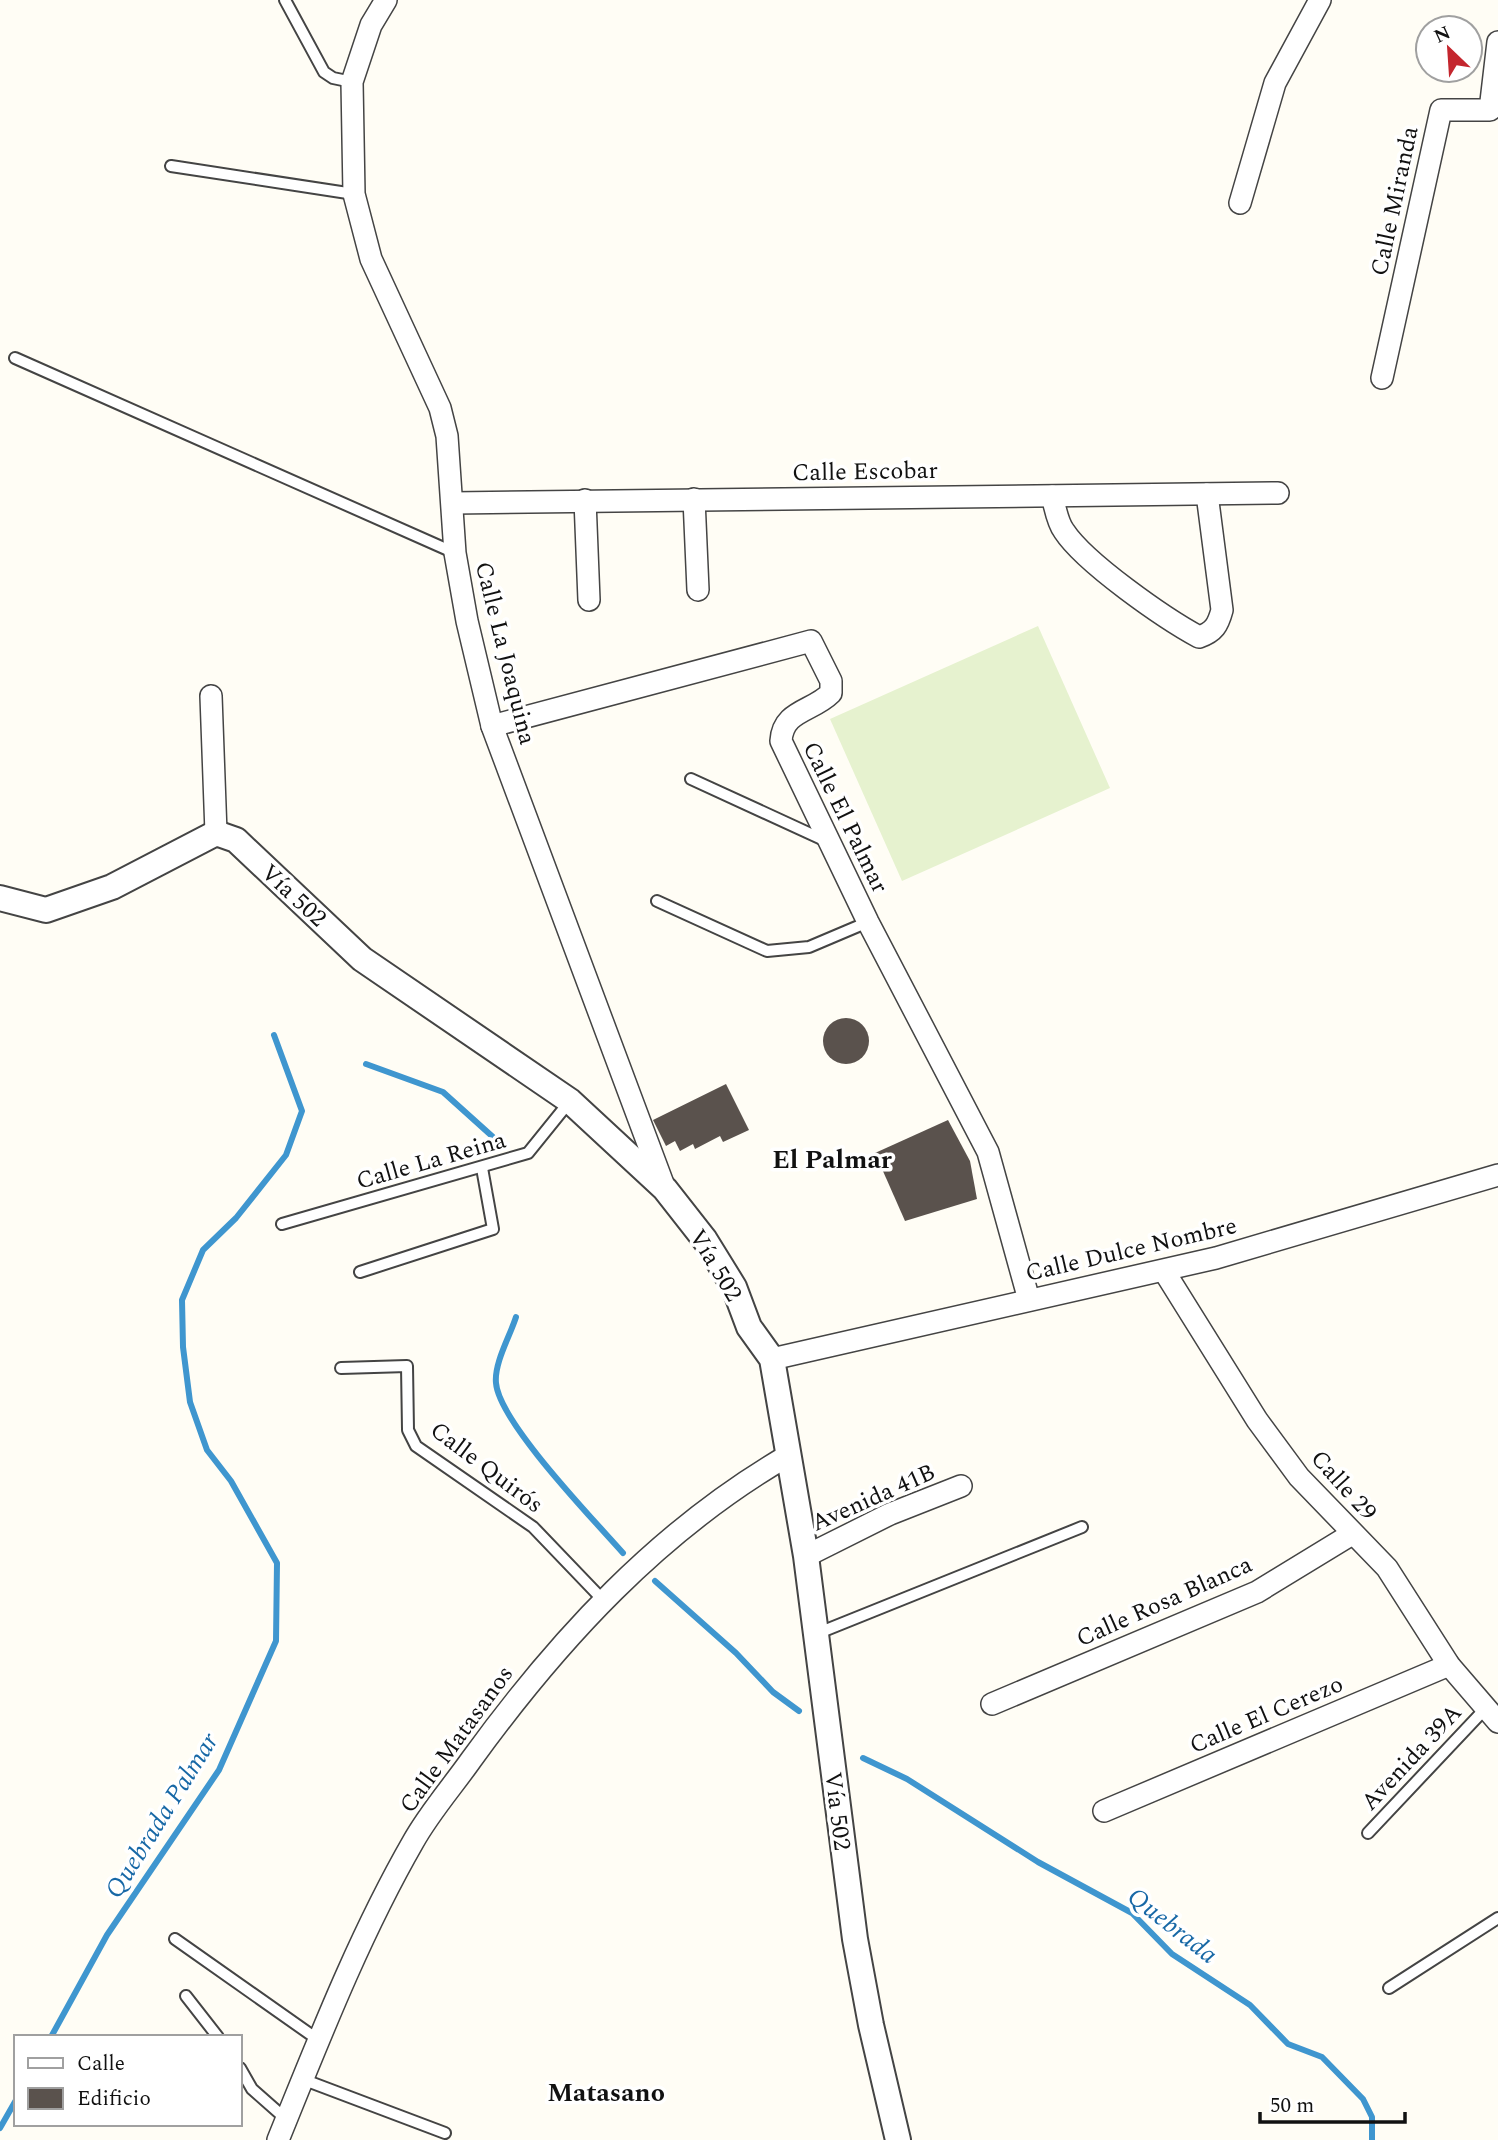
<svg xmlns="http://www.w3.org/2000/svg" width="1498" height="2140" font-family="Spectral,serif">
<style>
.pitch{fill:#e6f2cf}
.lines{fill:none;stroke-linecap:round;stroke-linejoin:round}
.stream{stroke:#3f96cf;stroke-width:6}
.building{fill:#5a524d}
.service-casing{stroke:#444;stroke-width:14}
.minor-casing{stroke:#444;stroke-width:24}
.tertiary-casing{stroke:#444;stroke-width:28}
.service{stroke:#fff;stroke-width:10}
.minor{stroke:#fff;stroke-width:21}
.tertiary{stroke:#fff;stroke-width:24}
.labels{text-anchor:middle;stroke-width:7;stroke-linejoin:round;paint-order:stroke}
.street-label{font-size:24px;fill:#111;stroke:#fff}
.neighbourhood-label{font-size:26px;font-weight:bold;fill:#111;stroke:#fff}
.water-label{font-size:26px;font-style:italic;fill:#1768a6;stroke:#fff}
</style>
<rect width="100%" height="100%" fill="#fffdf5"/>
<!-- pitch -->
<path class="pitch" d="M1038,626L1110,788L902,881L830,719Z"/>
<g class="lines">
<!-- stream -->
<g class="stream">
<path d="M366,1064L443,1092L493,1137"/>
<path d="M516,1317C510,1336 494,1363 496,1383C499,1422 594,1520 623,1553"/>
<path d="M655,1581L736,1653L773,1692L799,1711"/>
<path d="M863,1758L907,1779L1038,1862L1132,1913L1172,1954L1250,2005L1288,2044L1322,2057L1363,2099L1372,2117V2140"/>
<path d="M51,2037L107,1935L219,1770L276,1641L277,1563L231,1481L207,1450L190,1402L183,1347L182,1300L203,1250L236,1218L286,1155L302,1111L274,1035"/>
<path d="M0,2128L16,2100"/>
</g>
</g>
<!-- building -->
<g class="building">
<circle cx="846" cy="1041" r="23"/>
<path d="M726,1084L749,1130L723,1142L720,1136L695,1149L693,1144L680,1151L675,1141L666,1146L653,1120Z"/>
<path d="M948,1120L970,1161L977,1199L905,1221L875,1153Z"/>
</g>
<g class="lines">
<defs>
<g id="service">
<path d="M285,0L324,72L333,78L352,82"/>
<path d="M171,166L354,194"/>
<path d="M15,358L455,553"/>
<path d="M691,779L826,841"/>
<path d="M657,901L767,951L809,947L868,922"/>
<path d="M282,1224L528,1153L570,1101"/>
<path d="M360,1272L493,1229L482,1168"/>
<path d="M341,1368L407,1366L408,1430L416,1446L533,1527L603,1600"/>
<path d="M816,1634L1082,1527"/>
<path d="M1368,1833L1484,1710"/>
<path d="M175,1939L317,2039"/>
<path d="M1389,1988L1498,1918"/>
<path d="M186,1996L218,2037"/>
<path d="M240,2068L252,2089L286,2119"/>
<path d="M302,2079L445,2133"/>
</g>
<g id="minor">
<path d="M386,0L371,25L352,82L354,194L371,259L440,408L447,436L455,553L467,621L492,726L665,1189"/>
<path d="M1240,203L1275,83L1320,0"/>
<path d="M1382,378L1441,110H1490L1498,42"/>
<path d="M1052,496C1055,506 1057,522 1064,531C1085,563 1164,618 1199,637C1214,632 1218,625 1222,610L1207,494"/>
<path d="M694,499L698,590"/>
<path d="M585,500L589,600"/>
<path d="M453,503L1278,493"/>
<path d="M211,696L216,833"/>
<path d="M492,726L811,641L831,681V693C812,712 783,710 781,741L868,922L988,1152L1029,1300"/>
<path d="M1164,1271L1257,1420L1299,1477L1387,1568L1449,1665L1498,1722"/>
<path d="M772,1359L1216,1258L1498,1175"/>
<path d="M806,1556L890,1514L961,1486"/>
<path d="M992,1704L1257,1592L1352,1534"/>
<path d="M1104,1811L1449,1665"/>
<path d="M278,2140C319,2039 359,1936 413,1842C429,1813 452,1787 471,1760C558,1640 659,1530 789,1455"/>
</g>
<path id="tertiary" d="M0,898L46,910L112,887L216,833L236,840L362,959L570,1101L665,1189L705,1240L734,1287L749,1327L772,1359L806,1556L855,1939L871,2025L898,2140"/>
</defs>
<!-- service casing -->
<use href="#service" class="service-casing"/>
<!-- minor casing -->
<use href="#minor" class="minor-casing"/>
<!-- tertiary casing -->
<use href="#tertiary" class="tertiary-casing"/>
<!-- service -->
<use href="#service" class="service"/>
<!-- minor -->
<use href="#minor" class="minor"/>
<!-- tertiary -->
<use href="#tertiary" class="tertiary"/>
</g>
<g class="labels">
<!-- street labels -->
<g class="street-label">
<text transform="translate(1394 201) rotate(-78)" y="8">Calle Miranda</text>
<text transform="translate(865 471) rotate(-1)" y="8">Calle Escobar</text>
<text transform="translate(506 653) rotate(76)" y="8">Calle La Joaquina</text>
<text transform="translate(846 817) rotate(64)" y="8">Calle El Palmar</text>
<text transform="translate(294 895) rotate(43)" y="8">Vía 502</text>
<text transform="translate(431 1160) rotate(-16)" y="8">Calle La Reina</text>
<text transform="translate(1131 1249) rotate(-13)" y="8">Calle Dulce Nombre</text>
<text transform="translate(716 1265) rotate(59)" y="8">Vía 502</text>
<text transform="translate(487 1467) rotate(37)" y="8">Calle Quirós</text>
<text transform="translate(1344 1485) rotate(48)" y="8">Calle 29</text>
<text transform="translate(873 1497) rotate(-24)" y="8">Avenida 41B</text>
<text transform="translate(1164 1601) rotate(-24)" y="8">Calle Rosa Blanca</text>
<text transform="translate(1266 1714) rotate(-23)" y="8">Calle El Cerezo</text>
<text transform="translate(456 1739) rotate(-54)" y="8">Calle Matasanos</text>
<text transform="translate(1411 1757) rotate(-47)" y="8">Avenida 39A</text>
<text transform="translate(838 1811) rotate(83)" y="8">Vía 502</text>
</g>
<!-- neighbourhood labels -->
<g class="neighbourhood-label">
<text x="832" y="1168">El Palmar</text>
<text x="606" y="2101">Matasano</text>
</g>
<!-- water labels -->
<g class="water-label">
<text transform="translate(161 1815) rotate(-58)" y="9">Quebrada Palmar</text>
<text transform="translate(1173 1925) rotate(38)" y="9">Quebrada</text>
</g>
</g>
<!-- legend -->
<rect x="14" y="2035" width="228" height="91" fill="#ffffff" stroke="#a0a0a0" stroke-width="2"/>
<rect x="28" y="2058" width="35" height="10" fill="#ffffff" stroke="#a0a0a0" stroke-width="2"/>
<text x="77" y="2070" font-size="21" fill="#111111">Calle</text>
<rect x="28" y="2088" width="35" height="21" fill="#5a524d" stroke="#a0a0a0" stroke-width="2"/>
<text x="77" y="2105" font-size="21" fill="#111111">Edificio</text>
<!-- north arrow -->
<g transform="translate(1449 49) rotate(335)"><circle r="33" fill="#ffffff" stroke="#a0a0a0" stroke-width="2"/>
<path d="M0-5L12 26L0 18L-12 26Z" fill="#c4262e"/>
<text y="-10" font-size="19" font-weight="bold" text-anchor="middle" fill="#111111">N</text>
</g>
<!-- scale -->
<path d="M1260 2112v10h145v-10" fill="none" stroke="#111111" stroke-width="3.5"/>
<text x="1270" y="2112" font-size="21" fill="#111111" stroke="#ffffff" stroke-width="5" paint-order="stroke">50 m</text>
</svg>
